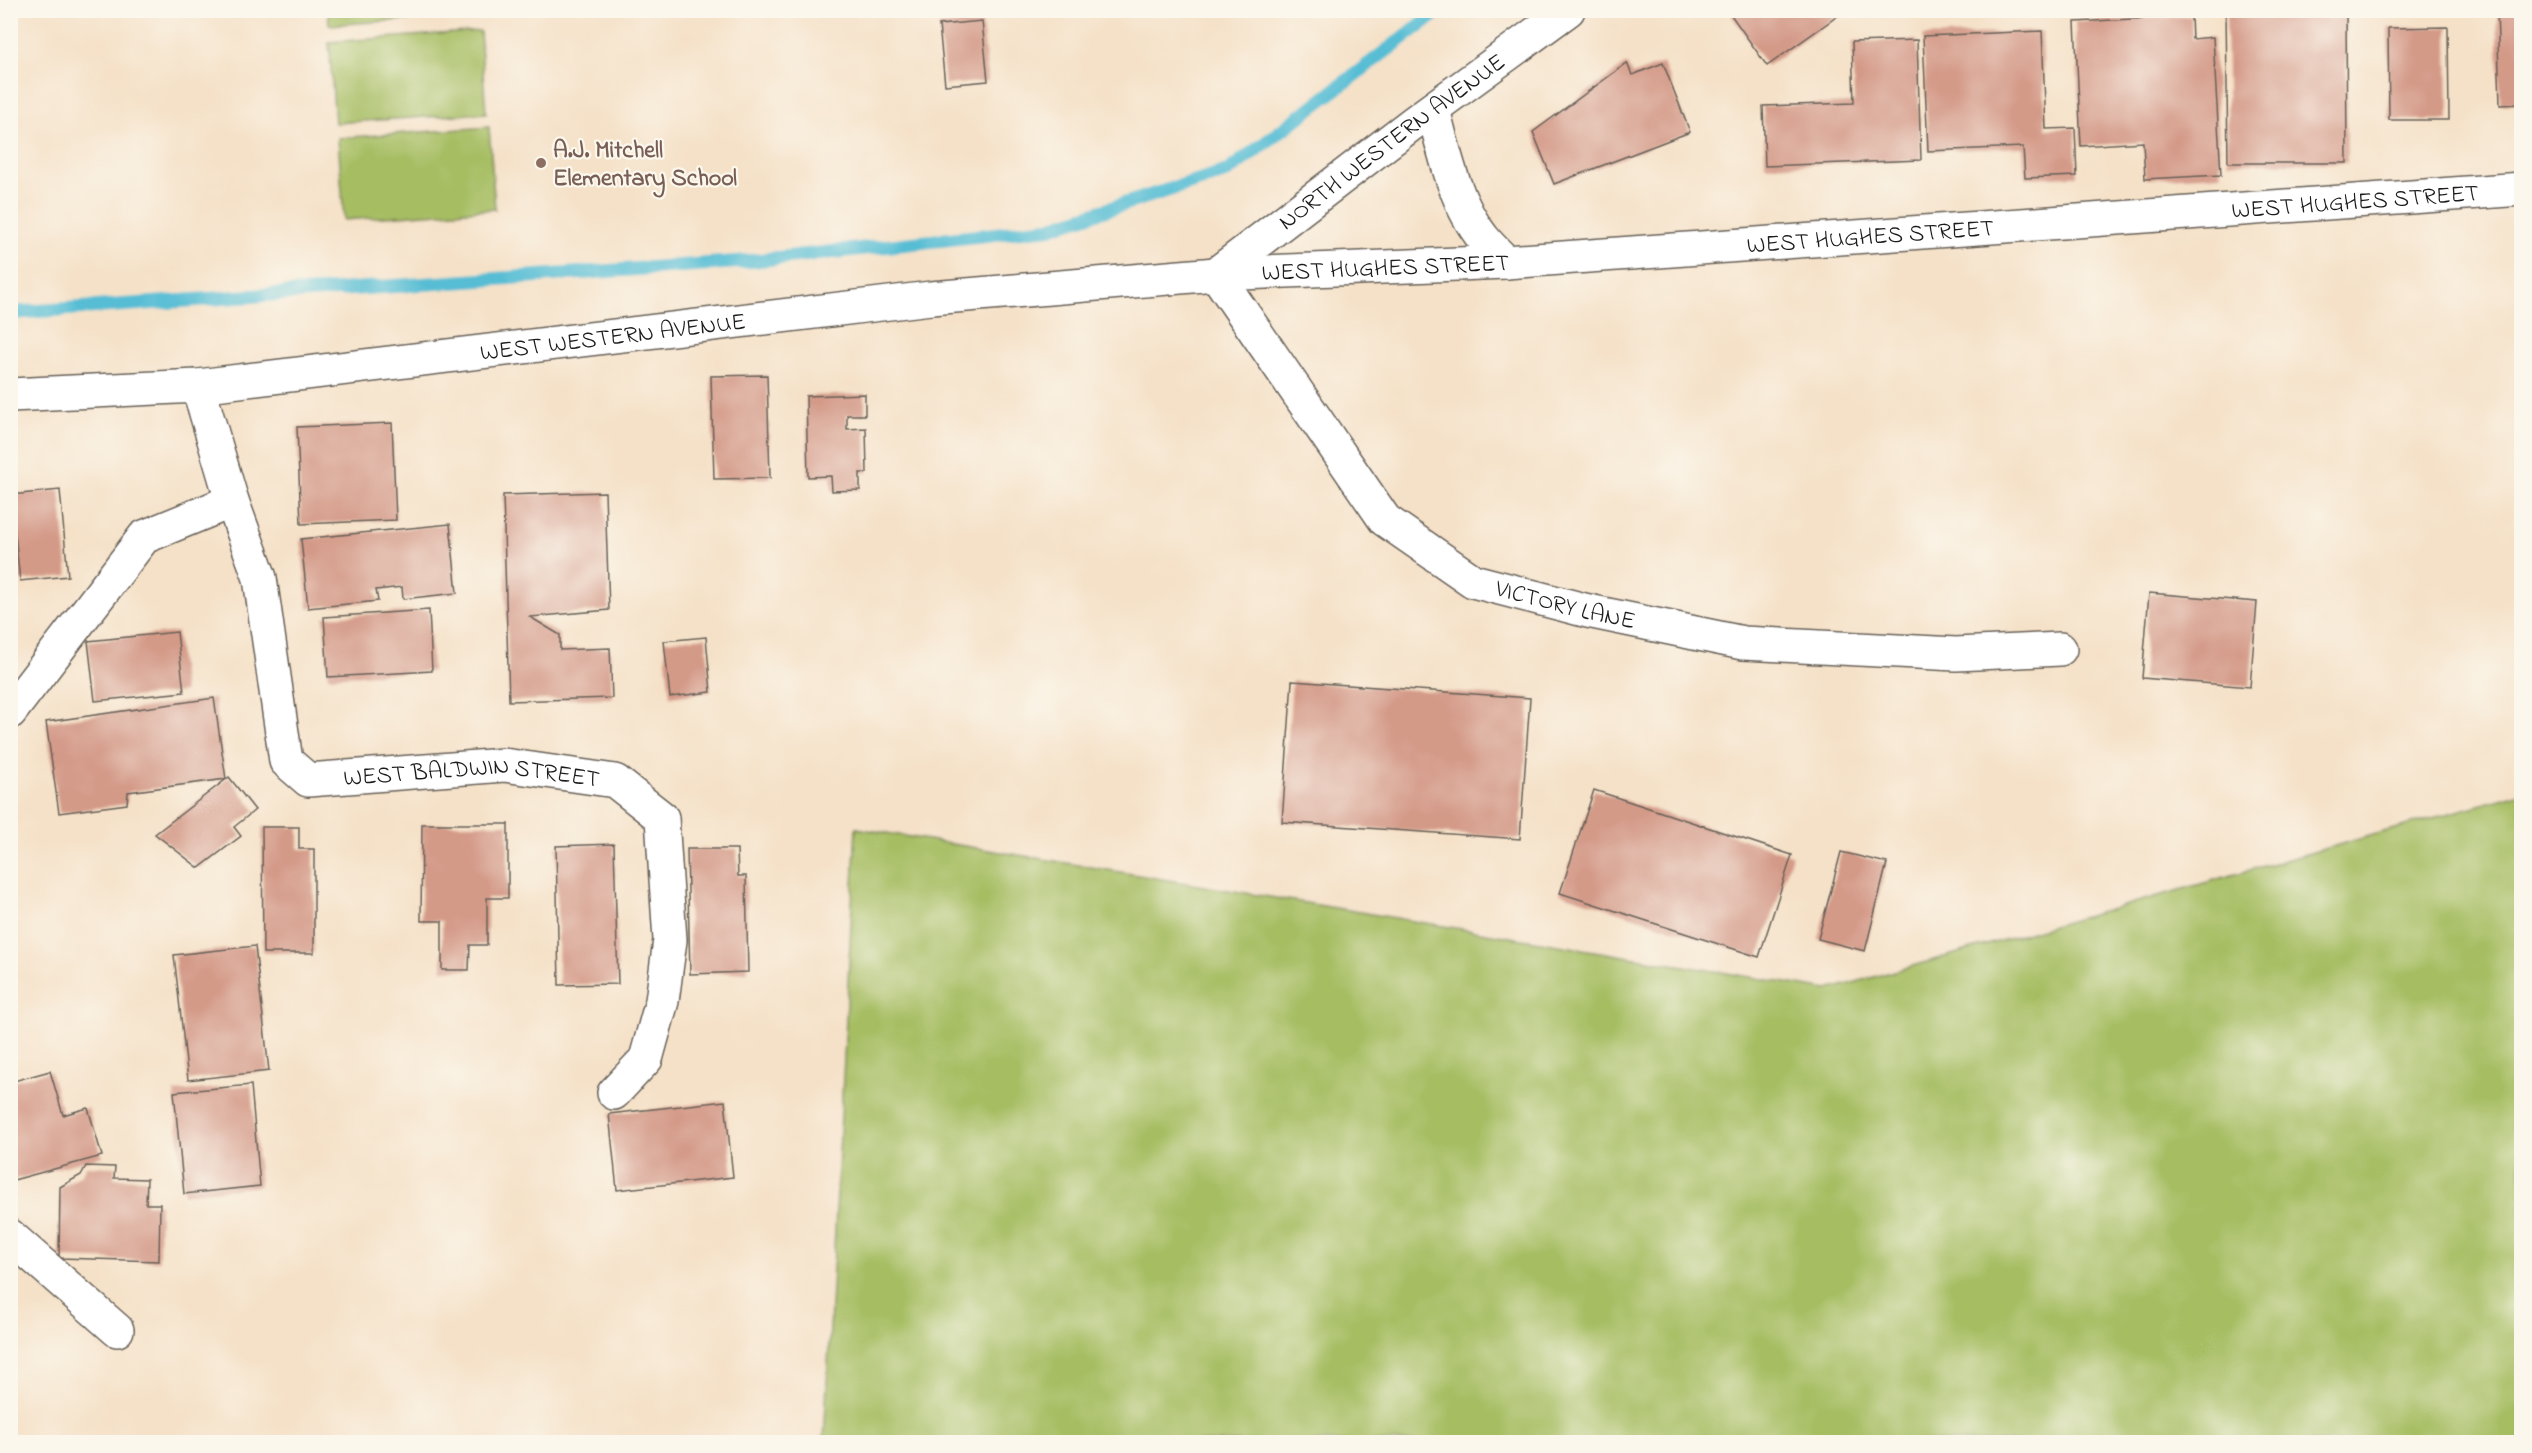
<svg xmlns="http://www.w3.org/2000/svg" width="2532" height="1453" font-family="'Indie Flower',sans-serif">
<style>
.green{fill:#a6bd62;stroke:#616c3f;stroke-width:1.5}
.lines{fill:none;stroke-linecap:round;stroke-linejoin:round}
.stream{stroke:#56bdd4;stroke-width:14}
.building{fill:#d49a88}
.minor-casing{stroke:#686158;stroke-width:36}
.minor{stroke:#fff;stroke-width:33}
.education-dot{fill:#8d6e63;stroke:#fbf7ec;stroke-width:2}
.labels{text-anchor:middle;stroke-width:4.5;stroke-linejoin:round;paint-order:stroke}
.street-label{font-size:24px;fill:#1c1c1c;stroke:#fbf7ec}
.education-label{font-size:24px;font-weight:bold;fill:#785e54;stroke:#fbf7ec;text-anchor:start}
</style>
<rect width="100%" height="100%" fill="#fbf7ec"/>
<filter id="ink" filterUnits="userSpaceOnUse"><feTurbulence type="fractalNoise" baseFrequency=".0167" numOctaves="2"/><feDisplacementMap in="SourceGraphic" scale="12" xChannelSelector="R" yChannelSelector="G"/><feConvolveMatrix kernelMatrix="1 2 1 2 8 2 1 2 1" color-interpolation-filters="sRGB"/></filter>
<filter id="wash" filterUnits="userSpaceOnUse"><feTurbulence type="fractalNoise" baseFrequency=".008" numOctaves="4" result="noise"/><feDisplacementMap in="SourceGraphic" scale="24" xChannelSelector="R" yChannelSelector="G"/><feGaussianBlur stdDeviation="1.35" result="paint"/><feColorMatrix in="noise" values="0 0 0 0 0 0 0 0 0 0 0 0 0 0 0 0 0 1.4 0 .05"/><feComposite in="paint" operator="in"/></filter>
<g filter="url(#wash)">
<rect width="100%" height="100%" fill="#f5e1c8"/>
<!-- green -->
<g class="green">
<path d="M480,11V15L329,25L328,11Z"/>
<path d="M480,31L486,113L335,123L329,42Z"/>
<path d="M489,127L495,209L344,220L338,138Z"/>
<path d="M2521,793V1442H824L856,828L1828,990Z"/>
</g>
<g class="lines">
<!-- stream -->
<path class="stream" d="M10,313L751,261L1049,228L1228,171L1440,10"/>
</g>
<g id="blocks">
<!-- building -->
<g class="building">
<path d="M1737,10H1846L1767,66L1731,15Z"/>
<path d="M2226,10H2346L2347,163H2228Z"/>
<path d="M2497,10H2522V104L2500,105Z"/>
<path d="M2191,16L2192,39L2213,37L2221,175L2145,179L2143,142L2081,146L2075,22Z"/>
<path d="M982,21L988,81L945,85L939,25Z"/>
<path d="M2448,27L2449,120H2389L2388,28Z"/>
<path d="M2042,31L2046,129L2075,128L2077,176L2025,178L2023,147L1928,151L1923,36Z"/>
<path d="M1917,40L1921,160L1765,166L1763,106L1854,103L1852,42Z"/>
<path d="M1627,63L1632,75L1663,63L1690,132L1554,184L1533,132Z"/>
<path d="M767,375L770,478L714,479L711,376Z"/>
<path d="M865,394V415H847V429L866,428L867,473H860V490L832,491L831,476L808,477L806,396Z"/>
<path d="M392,423L396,520L301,524L297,427Z"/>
<path d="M60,490L68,576L20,581L11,495Z"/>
<path d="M605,492L609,610L530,617L560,635V650L610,648L612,698L509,701L503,495Z"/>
<path d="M450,524L457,593L403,599L402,587L376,590L378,601L308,608L301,539Z"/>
<path d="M2149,593L2257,602L2250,687L2142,678Z"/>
<path d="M429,610L432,671L328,677L324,617Z"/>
<path d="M177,632L184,692L95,701L88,641Z"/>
<path d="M706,637L711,692L670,697L664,641Z"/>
<path d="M1292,681L1530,698L1520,839L1282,822Z"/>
<path d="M214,698L226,779L128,792L127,804L59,813L46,722Z"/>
<path d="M229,777L255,810L234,827L241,836L199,868L155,834Z"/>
<path d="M1594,790L1792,855L1759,957L1560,893Z"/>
<path d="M422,824H508V898H487V945H470L469,970H442V921H421Z"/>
<path d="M262,827H299V849H314V953H263Z"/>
<path d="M614,844L618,984L559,985L556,846Z"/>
<path d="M687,849H737L738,876H746L748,972L690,974Z"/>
<path d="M1841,852L1887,863L1865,951L1818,939Z"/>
<path d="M255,946L269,1071L188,1080L174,955Z"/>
<path d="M50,1071L63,1115L88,1108L102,1156L10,1181V1082Z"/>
<path d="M251,1085L260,1186L184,1194L174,1092Z"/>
<path d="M725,1101L733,1177L617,1190L609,1114Z"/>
<path d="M86,1166L115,1167L114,1178L147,1179L146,1204H160L159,1261L59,1258L60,1187L81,1175Z"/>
</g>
</g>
</g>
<g filter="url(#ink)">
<use href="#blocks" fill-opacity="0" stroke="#686158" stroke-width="1.5"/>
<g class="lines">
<defs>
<g id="minor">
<path d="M1433,109C1444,151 1455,204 1483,238C1490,247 1498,254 1506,262"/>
<path id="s1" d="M1216,274L1385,520L1473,581L1588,611L1743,643L1956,654L2060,649"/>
<path id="s2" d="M1216,274L1413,123L1568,10"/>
<path id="s3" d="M198,386L232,501L260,578L286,761L308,780L504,765L615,781L662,818L670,940L662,1001L646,1059L614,1093"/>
<path id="s4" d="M10,395L198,386L931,298L1216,274L1506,262L2522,189"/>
<path d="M10,712L144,537L232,501"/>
<path d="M10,1236L117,1330"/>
</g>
</defs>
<!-- minor casing -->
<use href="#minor" class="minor-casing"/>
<!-- minor -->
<use href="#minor" class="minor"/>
</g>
</g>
<!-- markers -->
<circle class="education-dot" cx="541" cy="163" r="6"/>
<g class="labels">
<!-- street labels -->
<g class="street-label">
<text dy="8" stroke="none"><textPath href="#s2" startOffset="220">NORTH WESTERN AVENUE</textPath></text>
<text dy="8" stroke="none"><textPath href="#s4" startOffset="2354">WEST HUGHES STREET</textPath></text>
<text dy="8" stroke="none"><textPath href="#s4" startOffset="1868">WEST HUGHES STREET</textPath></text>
<text dy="8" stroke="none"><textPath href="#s4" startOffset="1382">WEST HUGHES STREET</textPath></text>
<text dy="8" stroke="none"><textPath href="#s4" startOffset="606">WEST WESTERN AVENUE</textPath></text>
<text dy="8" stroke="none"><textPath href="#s1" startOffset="501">VICTORY LANE</textPath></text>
<text dy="8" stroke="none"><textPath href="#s3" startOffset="580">WEST BALDWIN STREET</textPath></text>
</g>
<!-- education labels -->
<g class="education-label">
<text x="553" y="157">A.J. Mitchell<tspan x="553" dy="28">Elementary School</tspan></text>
</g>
</g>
<!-- margin -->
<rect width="2532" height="1453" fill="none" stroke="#fbf7ec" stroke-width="36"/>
</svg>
